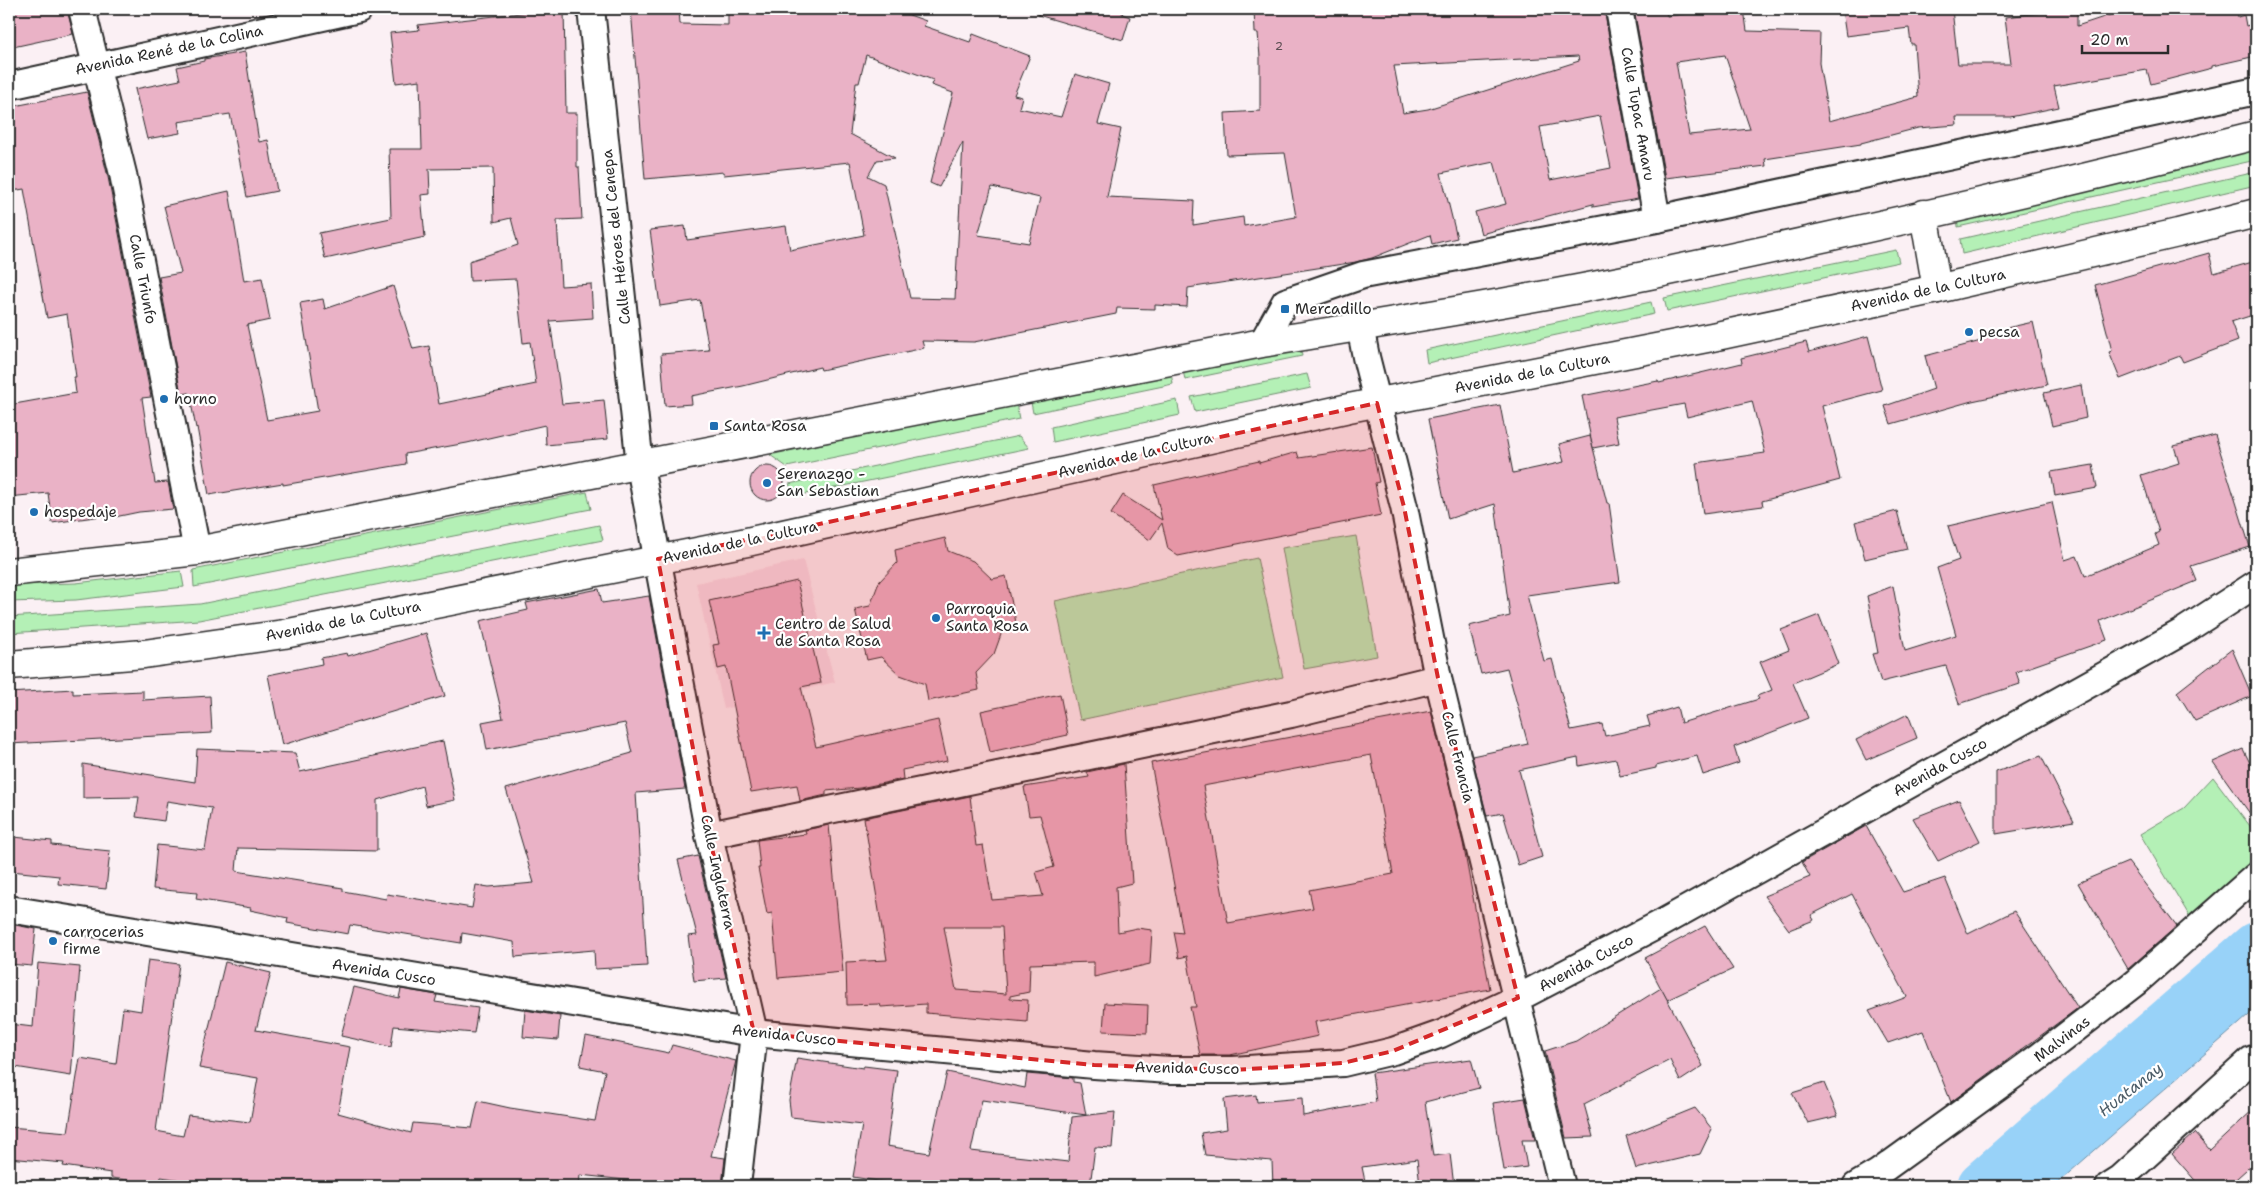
<svg xmlns="http://www.w3.org/2000/svg" width="2265" height="1195" font-family="'Shantell Sans',sans-serif">
<style>
.built{fill:#f6dde6}
.green{fill:#b4f0b6;stroke:#708e70}
.water{fill:#98d2f8;stroke:#6c8fa6}
.lines{fill:none;stroke-linecap:round;stroke-linejoin:round}
.river{stroke:#98d2f8;stroke-width:52}
.building{fill:#eab2c6;stroke:#2b2b2b;fill-rule:evenodd}
.street-casing{stroke:#2b2b2b;stroke-width:30}
.highway-casing{stroke:#2b2b2b;stroke-width:31}
.street{stroke:#fff;stroke-width:26}
.highway{stroke:#fff;stroke-width:28}
.marked{fill:#d62828;fill-opacity:0.2;stroke:#d62828;stroke-width:4;stroke-dasharray:10 6;stroke-linejoin:round}
.poi-dot{fill:#1f6fb2;stroke:#fff;stroke-width:2}
.labels{text-anchor:middle;stroke-width:4.5;stroke-linejoin:round;paint-order:stroke}
.number-label{font-size:12px;fill:#5b4d52}
.street-label{font-size:15px;fill:#2b2b2b;stroke:#fff}
.poi-label{font-size:15px;fill:#2b2b2b;stroke:#fff;text-anchor:start}
.water-label{font-size:16px;font-style:italic;fill:#4c5d68;stroke:#fff}
</style>
<rect width="100%" height="100%" fill="#fbf0f4"/>
<filter id="ink" filterUnits="userSpaceOnUse"><feTurbulence type="fractalNoise" baseFrequency=".02" numOctaves="2"/><feDisplacementMap in="SourceGraphic" scale="10" xChannelSelector="R" yChannelSelector="G"/><feConvolveMatrix kernelMatrix="1 2 1 2 8 2 1 2 1" color-interpolation-filters="sRGB"/></filter>
<g filter="url(#ink)">
<!-- built -->
<path class="built" d="M803,560L835,682L724,709L696,583Z"/>
<!-- green -->
<g class="green">
<path d="M2256,145V160L1958,227L1957,211Z"/>
<path d="M2256,172V185L1962,254L1960,239Z"/>
<path d="M1896,250L1899,262L1667,311L1664,298Z"/>
<path d="M1651,302L1654,314L1427,363L1425,350Z"/>
<path d="M1299,341L1302,356L1185,380L1182,365Z"/>
<path d="M1170,368L1173,384L1033,413L1030,397Z"/>
<path d="M1307,374L1311,388L1195,412L1191,397Z"/>
<path d="M1177,400L1180,415L1053,442L1051,427Z"/>
<path d="M1016,403L1019,419L787,467L770,455Z"/>
<path d="M1019,436L1029,448L795,496L789,484Z"/>
<path d="M587,492L591,509L194,587L193,570Z"/>
<path d="M599,525L603,540L199,620L9,633V617L200,604Z"/>
<path d="M1356,536L1377,656L1304,669L1282,548Z"/>
<path d="M1257,558L1283,677L1080,720L1055,601Z"/>
<path d="M181,571L184,587L76,600L9,602V585L76,583Z"/>
<path d="M2213,777L2256,834V863L2193,922L2140,834L2184,808Z"/>
</g>
<!-- water -->
<path class="water" d="M2256,948V1009L2054,1186H1983Z"/>
<g class="lines">
<!-- river -->
<path class="river" d="M1983,1186L2256,948"/>
</g>
<!-- building -->
<g class="building">
<path d="M9,9H67L73,34L13,47L9,28Z"/>
<path d="M529,9H564L566,113H577V167H579L582,219L557,220L561,286L591,284L593,318L550,321L562,404L604,400L608,439L546,445L545,425L467,443L405,454L406,464L283,485V483L209,495L197,427L196,428L189,393L181,394L159,277L181,273L164,206L229,191L244,281L262,278L270,320L247,325L267,420L318,411L300,303L323,299L325,309L393,286L413,349L429,346L439,404L536,384L530,342L523,343L516,279L470,281L469,261L518,245L511,218L494,222L493,168L429,169L430,194L421,195L425,237L325,259L319,233L391,218L389,149H422L420,80L396,83L390,33L419,30L418,25L529,12Z"/>
<path d="M631,9H679L680,24L728,25V9H893L926,21L924,26L970,42L973,34L1030,56L1014,95L1022,97L1019,108L1061,117L1075,74L1109,84L1098,124L1121,129L1107,197L1194,201L1193,225L1243,217L1244,226L1296,217L1285,153L1227,155L1225,113L1260,111V57L1258,33H1255L1254,9H1604L1638,199L1593,207V204L1481,234L1475,212L1506,204L1494,162L1441,173L1457,238L1432,244L1430,235L1372,258L1356,262L1188,288L1187,307L1155,305V309L1117,308L1116,314L974,342L922,341L924,348L821,370L820,367L743,386L691,396L692,404L665,406L661,354L709,350L700,300L660,306L650,230L685,226L687,240L786,226L790,250L864,235L850,162L724,175V172L645,179ZM866,55L933,80L931,85L953,93L930,183L939,187L963,142L955,299L910,298L884,184L868,176L877,160L895,158L850,134L856,83H859ZM1578,56L1579,61L1428,109L1403,113L1394,66ZM1600,116L1611,168L1550,180L1540,127ZM992,187L1040,198L1029,243L978,235Z"/>
<path d="M1039,9H1124L1122,14L1130,17L1123,40L1038,15Z"/>
<path d="M1634,9H1666L1667,16L1725,9H1744L1747,31L1820,33L1819,63L1829,121L1918,97L1914,44H1911L1909,28L1846,36L1842,9H1952L1958,64H2011L2005,17L2039,13V9H2077V26L2128,9H2237L2238,17L2244,15L2246,26L2256,23V56L2212,66V68L2151,84L2147,70L2054,86L2059,107L2010,117H1956L1957,125L1918,128L1861,143V144L1765,159L1766,166L1665,178ZM1725,55L1750,129L1689,135L1676,62Z"/>
<path d="M245,52L259,142L268,140L277,191L247,197L230,114L178,122L180,133L147,139L135,89L180,80L177,67L204,61V59Z"/>
<path d="M87,92L108,177L151,397L142,398L155,483L168,482L173,509L139,512L110,518L109,515L52,523L48,493L9,497V405L76,393L74,377H76L67,314L47,318L24,189L12,191L9,173V107Z"/>
<path d="M2209,253L2214,273L2256,261V314L2231,322L2238,341L2183,362L2180,356L2120,379L2109,352L2112,351L2095,285Z"/>
<path d="M2033,322L2047,385L1972,401L1891,424L1885,406L1934,389L1925,356L1981,341L1980,334Z"/>
<path d="M1868,336L1882,390L1822,406L1840,480L1762,501L1763,506L1703,514L1696,463L1765,453L1752,401L1687,417L1684,404L1614,417L1619,443L1593,448L1582,396L1658,381L1659,383L1742,363L1741,358L1806,342L1809,352Z"/>
<path d="M2081,385L2086,418L2052,426L2044,393Z"/>
<path d="M1500,405L1513,473L1564,462L1559,444L1590,436L1607,503H1609L1620,582L1527,595L1544,661L1552,659L1571,730L1602,724L1605,736L1650,726L1647,716L1677,707L1681,723L1759,699L1757,696L1772,690L1760,662L1789,650L1781,630L1819,615L1838,664L1793,683L1808,718L1734,747L1739,763L1703,775L1697,756L1656,766V768L1620,776L1616,759L1579,766L1578,757L1519,770L1542,857L1518,865L1503,813L1487,816L1472,756L1528,744L1507,668L1481,674L1469,626L1510,616L1495,504L1448,519L1428,419Z"/>
<path d="M2215,435L2250,547L2191,566L2197,581L2100,621L2107,640L2016,672L2020,684L1959,704L1946,666L1881,682L1872,654L1878,653L1867,596L1893,586L1905,651L1956,635L1937,568L1959,560L1948,526L2052,502L2065,560L2077,556L2085,576L2159,545L2155,534L2159,532L2141,475L2179,463L2174,446Z"/>
<path d="M1372,447L1379,482L1375,483L1381,515L1178,556L1168,549L1162,523L1150,540L1111,514L1123,495L1162,520L1154,485L1259,461V463L1297,452L1299,458Z"/>
<path d="M2093,465L2097,488L2055,496L2051,472Z"/>
<circle cx="767" cy="483" r="17"/>
<path d="M1897,511L1907,549L1865,559L1855,522Z"/>
<path d="M945,538L948,551L973,561L992,579L1006,576L1017,627L1003,629L994,654L976,673L979,690L928,701L925,684L900,675L881,657L867,660L855,609L870,606L879,582L897,563L895,550Z"/>
<path d="M797,581L821,683L801,687L816,747L938,720L947,761L902,770L903,779L860,788L826,791V795L800,801L797,785L751,792L726,667L718,669L713,645L719,644L709,601Z"/>
<path d="M599,589L602,603L649,596L685,789L636,793L647,966L595,969L594,950L515,957L514,942L462,933L461,943L350,925L348,934L287,923L288,918L250,910L251,908L196,899L197,893L153,889L157,845L205,850L212,808L167,801L164,821L136,817L139,797L83,798V764L195,782L197,749L295,753L300,772L443,741L455,800L426,806L422,786L377,800V851L238,848L236,871L343,888V891L386,899L387,894L472,908L476,885L489,887L534,883L506,789L632,753L625,723L487,750L482,722L503,718L480,621L528,610L526,603Z"/>
<path d="M426,633L445,696L282,745L268,675L322,664L321,658L347,653L348,656Z"/>
<path d="M2232,649L2252,696L2195,721L2177,692Z"/>
<path d="M73,689V694L143,691V700L210,696L212,733L9,744V693Z"/>
<path d="M1060,694L1068,735L990,752L981,711Z"/>
<path d="M1431,711L1463,843L1490,989L1315,1022L1318,1036L1230,1055H1200L1190,1007H1196L1187,956L1179,958L1174,932L1183,933L1151,763ZM1371,755L1393,874L1309,890L1313,908L1228,923L1203,786Z"/>
<path d="M1908,714L1917,738L1866,760L1856,740Z"/>
<path d="M2243,749L2256,775V822L2213,762Z"/>
<path d="M2041,756L2074,821L1996,834V772Z"/>
<path d="M1124,764L1132,883L1116,887L1118,932L1137,928L1152,930L1150,964L1094,977V962L1030,964L1029,992L1010,996V999L1028,1000L1027,1022L926,1013V1004L881,1007L880,1004L847,1005L846,962L887,960L864,818L970,796L976,846L983,845L992,900L1043,896L1036,872L1054,867L1040,815L1029,816L1024,787L1089,777L1087,772ZM944,927H1002L1006,994L956,990Z"/>
<path d="M1959,800L1980,841L1938,861L1913,818Z"/>
<path d="M829,825L843,972L778,978L772,913L767,914L758,868H760L757,840L806,834L805,830Z"/>
<path d="M1866,826L1903,892L1945,878L1968,934L2014,911L2078,1008L1951,1102L1923,1031L1888,1043L1869,1011L1907,997L1852,894L1811,915L1814,920L1789,930L1764,896L1810,877L1802,862Z"/>
<path d="M14,837L52,841V845L110,851L106,889L58,884L59,876L11,871Z"/>
<path d="M698,856L726,978L694,981L688,936L697,935L678,860Z"/>
<path d="M2128,862L2177,926L2128,969L2078,883Z"/>
<path d="M10,924L36,929L32,966L9,964Z"/>
<path d="M1705,926L1733,969L1667,1000L1645,958Z"/>
<path d="M148,960L179,964L156,1131L183,1136L188,1115L250,1122L258,1078L199,1068L225,962L271,973L256,1030L350,1047L338,1113L411,1133L413,1123L472,1128L478,1101L510,1108L595,1121L605,1071L580,1066L586,1036L669,1053L672,1045L736,1061L711,1156L725,1158L722,1186H680L580,1175L579,1186H223L161,1177L160,1184L111,1178V1173L63,1166L64,1163L9,1158V1127L68,1132L80,1058L116,1064L123,1008L141,1011Z"/>
<path d="M38,963L80,967L71,1076L9,1066V1024L33,1027Z"/>
<path d="M354,987L399,998L401,989L437,995L435,1002L478,1008L474,1033L394,1026L391,1047L341,1036Z"/>
<path d="M1661,988L1703,1066L1680,1081L1670,1060L1584,1104L1593,1137L1566,1138L1545,1051L1576,1041Z"/>
<path d="M1105,1003L1148,1005L1147,1033L1103,1031Z"/>
<path d="M525,1010L560,1016L558,1040L523,1037Z"/>
<path d="M797,1058L863,1068L864,1066L897,1070L887,1146L929,1153L947,1072L1025,1088L1027,1074L1073,1078V1082L1080,1083L1086,1115L982,1100L971,1151L1068,1162L1072,1117L1115,1112L1112,1148L1095,1147L1090,1186H909L853,1177L862,1125L791,1117L789,1100Z"/>
<path d="M1471,1059L1479,1088L1425,1102L1433,1156L1450,1154L1454,1186H1420L1417,1159L1362,1167L1366,1186H1273L1272,1161L1205,1155L1201,1133L1227,1129L1224,1099L1256,1095L1257,1102L1302,1098L1303,1116L1376,1102L1372,1073Z"/>
<path d="M1824,1083L1838,1116L1808,1123L1792,1093Z"/>
<path d="M1525,1098L1535,1140H1522L1527,1167L1504,1170L1493,1103Z"/>
<path d="M2256,1107V1161L2228,1186H2200L2172,1154L2195,1133L2210,1150Z"/>
<path d="M1695,1108L1712,1129L1700,1154L1636,1169L1626,1136Z"/>
</g>
<g class="lines">
<defs>
<g id="street">
<path d="M82,9L123,174L197,551"/>
<path d="M591,9L640,466L709,835L754,1033L737,1186"/>
<path d="M1619,9L1657,219"/>
<path d="M9,86L359,9"/>
<path d="M1360,326L1366,357L1404,507L1438,678L1562,1186"/>
<path d="M1262,343L1285,302L1363,275L1657,219L2256,91"/>
<path d="M709,835L1291,714L1438,678"/>
<path d="M9,909L754,1033L1094,1065L1170,1070H1233L1343,1063L1393,1051L1441,1034L1518,998L1660,924L2182,632L2256,584"/>
<path d="M1856,1186L1878,1173L2040,1056L2136,982L2256,876"/>
<path d="M2109,1186L2120,1179L2251,1060L2256,1058"/>
</g>
<g id="highway">
<path d="M1924,214L1937,289"/>
<path d="M9,572L197,551L1262,343C1393,321 1524,301 1654,274C1856,232 2057,186 2256,135"/>
<path d="M9,665L144,654L284,634L747,542L1349,408L1712,337L1937,289L2178,233L2256,213"/>
</g>
</defs>
<!-- street casing -->
<use href="#street" class="street-casing"/>
<!-- highway casing -->
<use href="#highway" class="highway-casing"/>
<!-- street -->
<use href="#street" class="street"/>
<!-- highway -->
<use href="#highway" class="highway"/>
</g>
</g>
<!-- marked area -->
<path class="marked" d="M1377,403L1404,507L1438,678L1518,998L1393,1051L1343,1063L1233,1070L1094,1065L754,1033L709,835L658,559Z"/>
<!-- markers -->
<g class="poi-dot">
<rect x="1280" y="304" width="10" height="10" rx="2.5"/>
<circle cx="1969" cy="332" r="5"/>
<circle cx="164" cy="399" r="5"/>
<rect x="709" y="421" width="10" height="10" rx="2.5"/>
<circle cx="767" cy="483" r="5"/>
<circle cx="34" cy="512" r="5"/>
<circle cx="936" cy="618" r="5"/>
<path d="M761.5 625.5h5v5h5v5h-5v5h-5v-5h-5v-5h5z"/>
<circle cx="53" cy="941" r="5"/>
</g>
<g class="labels">
<!-- number labels -->
<g class="number-label">
<text x="1279" y="50">2</text>
</g>
<!-- street labels -->
<g class="street-label">
<text transform="translate(169 50) rotate(-12)" y="5">Avenida René de la Colina</text>
<text transform="translate(1638 114) rotate(80)" y="5">Calle Tupac Amaru</text>
<text transform="translate(616 237) rotate(-96)" y="5">Calle Héroes del Cenepa</text>
<text transform="translate(143 279) rotate(79)" y="5">Calle Triunfo</text>
<text transform="translate(1928 290) rotate(-12)" y="5">Avenida de la Cultura</text>
<text transform="translate(1532 373) rotate(-11)" y="5">Avenida de la Cultura</text>
<text transform="translate(1135 455) rotate(-13)" y="5">Avenida de la Cultura</text>
<text transform="translate(740 542) rotate(-12)" y="5">Avenida de la Cultura</text>
<text transform="translate(343 621) rotate(-11)" y="5">Avenida de la Cultura</text>
<text transform="translate(1458 757) rotate(76)" y="5">Calle Francia</text>
<text transform="translate(1940 767) rotate(-29)" y="5">Avenida Cusco</text>
<text transform="translate(718 872) rotate(78)" y="5">Calle Inglaterra</text>
<text transform="translate(1586 963) rotate(-28)" y="5">Avenida Cusco</text>
<text transform="translate(384 972) rotate(9)" y="5">Avenida Cusco</text>
<text transform="translate(784 1035) rotate(6)" y="5">Avenida Cusco</text>
<text transform="translate(2062 1039) rotate(-37)" y="5">Malvinas</text>
<text transform="translate(1187 1068) rotate(1)" y="5">Avenida Cusco</text>
</g>
<!-- poi labels -->
<g class="poi-label">
<text x="1295" y="314">Mercadillo</text>
<text x="1979" y="337">pecsa</text>
<text x="174" y="404">horno</text>
<text x="724" y="431">Santa Rosa</text>
<text x="777" y="479">Serenazgo -<tspan x="777" dy="17">San Sebastian</tspan></text>
<text x="44" y="517">hospedaje</text>
<text x="946" y="614">Parroquia<tspan x="946" dy="17">Santa Rosa</tspan></text>
<text x="775" y="629">Centro de Salud<tspan x="775" dy="17">de Santa Rosa</tspan></text>
<text x="63" y="937">carrocerias<tspan x="63" dy="17">firme</tspan></text>
</g>
<!-- water labels -->
<g class="water-label">
<text transform="translate(2130 1089) rotate(-38)" y="6">Huatanay</text>
</g>
</g>
<!-- margin -->
<rect width="2265" height="1195" fill="none" stroke="#fff" stroke-width="30"/>
<rect x="15" y="15" width="2235" height="1165" fill="none" stroke="#2b2b2b" stroke-width="2" filter="url(#ink)"/>
<!-- scale -->
<path d="M2082 45v8h86v-8" fill="none" stroke="#2b2b2b" stroke-width="2.5"/>
<text x="2090" y="45" font-size="15" fill="#2b2b2b" stroke="#ffffff" stroke-width="4" paint-order="stroke">20 m</text>
</svg>
